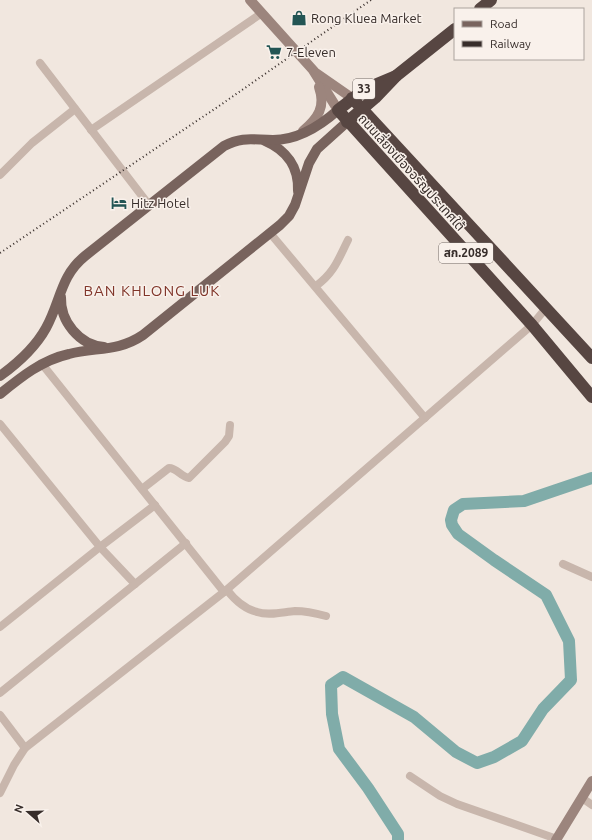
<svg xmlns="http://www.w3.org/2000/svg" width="592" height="840" font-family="Ubuntu,'Noto Sans Thai',sans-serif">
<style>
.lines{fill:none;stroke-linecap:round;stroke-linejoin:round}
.river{stroke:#80aca9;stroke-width:12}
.street{stroke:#c8b6ac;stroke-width:8}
.secondary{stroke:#9c857d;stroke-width:10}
.primary{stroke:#78635d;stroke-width:10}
.highway{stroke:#574642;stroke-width:12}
.rail{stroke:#372d2a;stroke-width:2;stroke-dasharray:1 3;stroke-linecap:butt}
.labels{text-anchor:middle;stroke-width:3;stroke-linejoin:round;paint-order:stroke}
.shield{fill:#f9f1eb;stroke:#716864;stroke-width:1}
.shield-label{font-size:12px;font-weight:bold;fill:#372d2a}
.poi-label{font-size:13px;fill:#372d2a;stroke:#f9f1eb;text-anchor:start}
.street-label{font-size:13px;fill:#372d2a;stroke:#f9f1eb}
.quarter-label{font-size:15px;letter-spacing:1px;fill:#803529;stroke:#f9f1eb}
</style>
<rect width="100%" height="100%" fill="#f1e7df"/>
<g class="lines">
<!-- river -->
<path class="river" d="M398,840V834L368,788L339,749L332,714L331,685L343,677L414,717L456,752L477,763L494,757L522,741L543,709L571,680L569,641L546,595L494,560L458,534L452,525L451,520L454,510L463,504L524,501L592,478"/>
<!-- street -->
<g class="street">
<path d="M40,63L149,205"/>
<path d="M91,130L262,13"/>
<path d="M0,175L32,143L75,109"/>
<path d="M270,233L425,418"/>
<path d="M316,286C334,273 338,260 348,240"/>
<path d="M42,364L224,592"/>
<path d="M0,424L100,547L135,584"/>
<path d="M142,489L169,468C177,468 181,477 189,478L225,442L229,436L230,425"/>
<path d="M563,564L592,577"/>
<path d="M227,590C234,599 245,609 257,612C269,616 283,612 295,611C306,611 315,613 326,616"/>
<path d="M0,627L100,547L155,505"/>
<path d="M0,693L186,543"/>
<path d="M0,715L25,748"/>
<path d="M410,776L440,796L457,804L557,839"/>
<path d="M0,793L14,765L25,748L224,592L532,325L546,308"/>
<path d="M582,798L592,805"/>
</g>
<!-- secondary -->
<g class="secondary">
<path d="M250,0L313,70L338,110"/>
<path d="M316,73L352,98"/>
<path d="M303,131C318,118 326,107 319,87"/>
<path d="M556,840L592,781"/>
</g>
<!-- primary -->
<g class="primary">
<path d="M265,141C286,150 299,167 298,191"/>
<path d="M61,297C60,321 79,345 104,347"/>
<path d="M0,376C18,363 35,348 46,328C61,301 60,276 85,256L224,146C243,136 253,140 273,140C298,140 320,126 338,110"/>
<path d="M0,394C21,377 42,360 69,354C96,347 118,352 143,335L280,225L289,216L295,205L309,163L317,149L347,122"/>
</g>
<!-- highway -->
<g class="highway">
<path d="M480,9L491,0"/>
<path d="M396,76L365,89L338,110L532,325L592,397"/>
<path d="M352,98L592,358"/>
<path d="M347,122L375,98L396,76L455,29"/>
</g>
<!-- rail -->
<path class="rail" d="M0,253L219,106L371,0"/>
</g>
<!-- icons -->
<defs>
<symbol id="shop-bare" viewBox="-9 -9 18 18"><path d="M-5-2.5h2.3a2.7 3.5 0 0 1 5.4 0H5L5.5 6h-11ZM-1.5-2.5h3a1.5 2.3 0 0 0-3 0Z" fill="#235554" stroke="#f9f1eb" stroke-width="2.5" paint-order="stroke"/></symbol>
<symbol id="supermarket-bare" viewBox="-9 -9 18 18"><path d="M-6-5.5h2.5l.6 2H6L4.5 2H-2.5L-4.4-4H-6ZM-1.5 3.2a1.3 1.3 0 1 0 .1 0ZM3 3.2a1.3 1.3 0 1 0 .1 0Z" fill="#235554" stroke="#f9f1eb" stroke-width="2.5" paint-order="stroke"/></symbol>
<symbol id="hotel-bare" viewBox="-9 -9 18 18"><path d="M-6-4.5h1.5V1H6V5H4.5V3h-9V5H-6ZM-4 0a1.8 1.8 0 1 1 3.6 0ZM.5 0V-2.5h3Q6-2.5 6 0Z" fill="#235554" stroke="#f9f1eb" stroke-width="2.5" paint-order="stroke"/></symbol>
</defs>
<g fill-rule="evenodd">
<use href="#shop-bare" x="288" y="7" width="22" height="22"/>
<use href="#supermarket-bare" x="263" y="41" width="22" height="22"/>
<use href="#hotel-bare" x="108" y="192" width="22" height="22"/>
</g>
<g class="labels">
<!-- shield labels -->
<g class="shield">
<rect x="353" y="79" width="22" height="20" rx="3"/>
<rect x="439" y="243" width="54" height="20" rx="3"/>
</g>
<g class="shield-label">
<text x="364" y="93">33</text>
<text x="466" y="257">สก.2089</text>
</g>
<!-- poi labels -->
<g class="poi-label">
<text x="311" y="23">Rong Kluea Market</text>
<text x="286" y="57">7-Eleven</text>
<text x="131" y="208">Hitz Hotel</text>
</g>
<!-- street labels -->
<g class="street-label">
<text transform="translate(412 172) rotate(48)" y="5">ถนนเลี่ยงเมืองอรัญประเทศใต้</text>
</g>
<!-- quarter labels -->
<g class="quarter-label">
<text x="152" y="296">BAN KHLONG LUK</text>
</g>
</g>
<!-- legend -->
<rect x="454" y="8" width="130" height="52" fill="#f9f1eb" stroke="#aba39e"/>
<rect x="462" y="21" width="20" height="6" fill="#78635d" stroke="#aba39e"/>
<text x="490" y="28" font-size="12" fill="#372d2a">Road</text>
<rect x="462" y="41" width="20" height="6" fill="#372d2a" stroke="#aba39e"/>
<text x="490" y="48" font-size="12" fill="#372d2a">Railway</text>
<!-- north arrow -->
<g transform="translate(28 812) rotate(290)" stroke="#f9f1eb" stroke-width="3" paint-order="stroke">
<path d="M0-3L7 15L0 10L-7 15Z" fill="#372d2a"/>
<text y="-6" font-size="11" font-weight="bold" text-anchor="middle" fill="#372d2a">N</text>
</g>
</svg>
